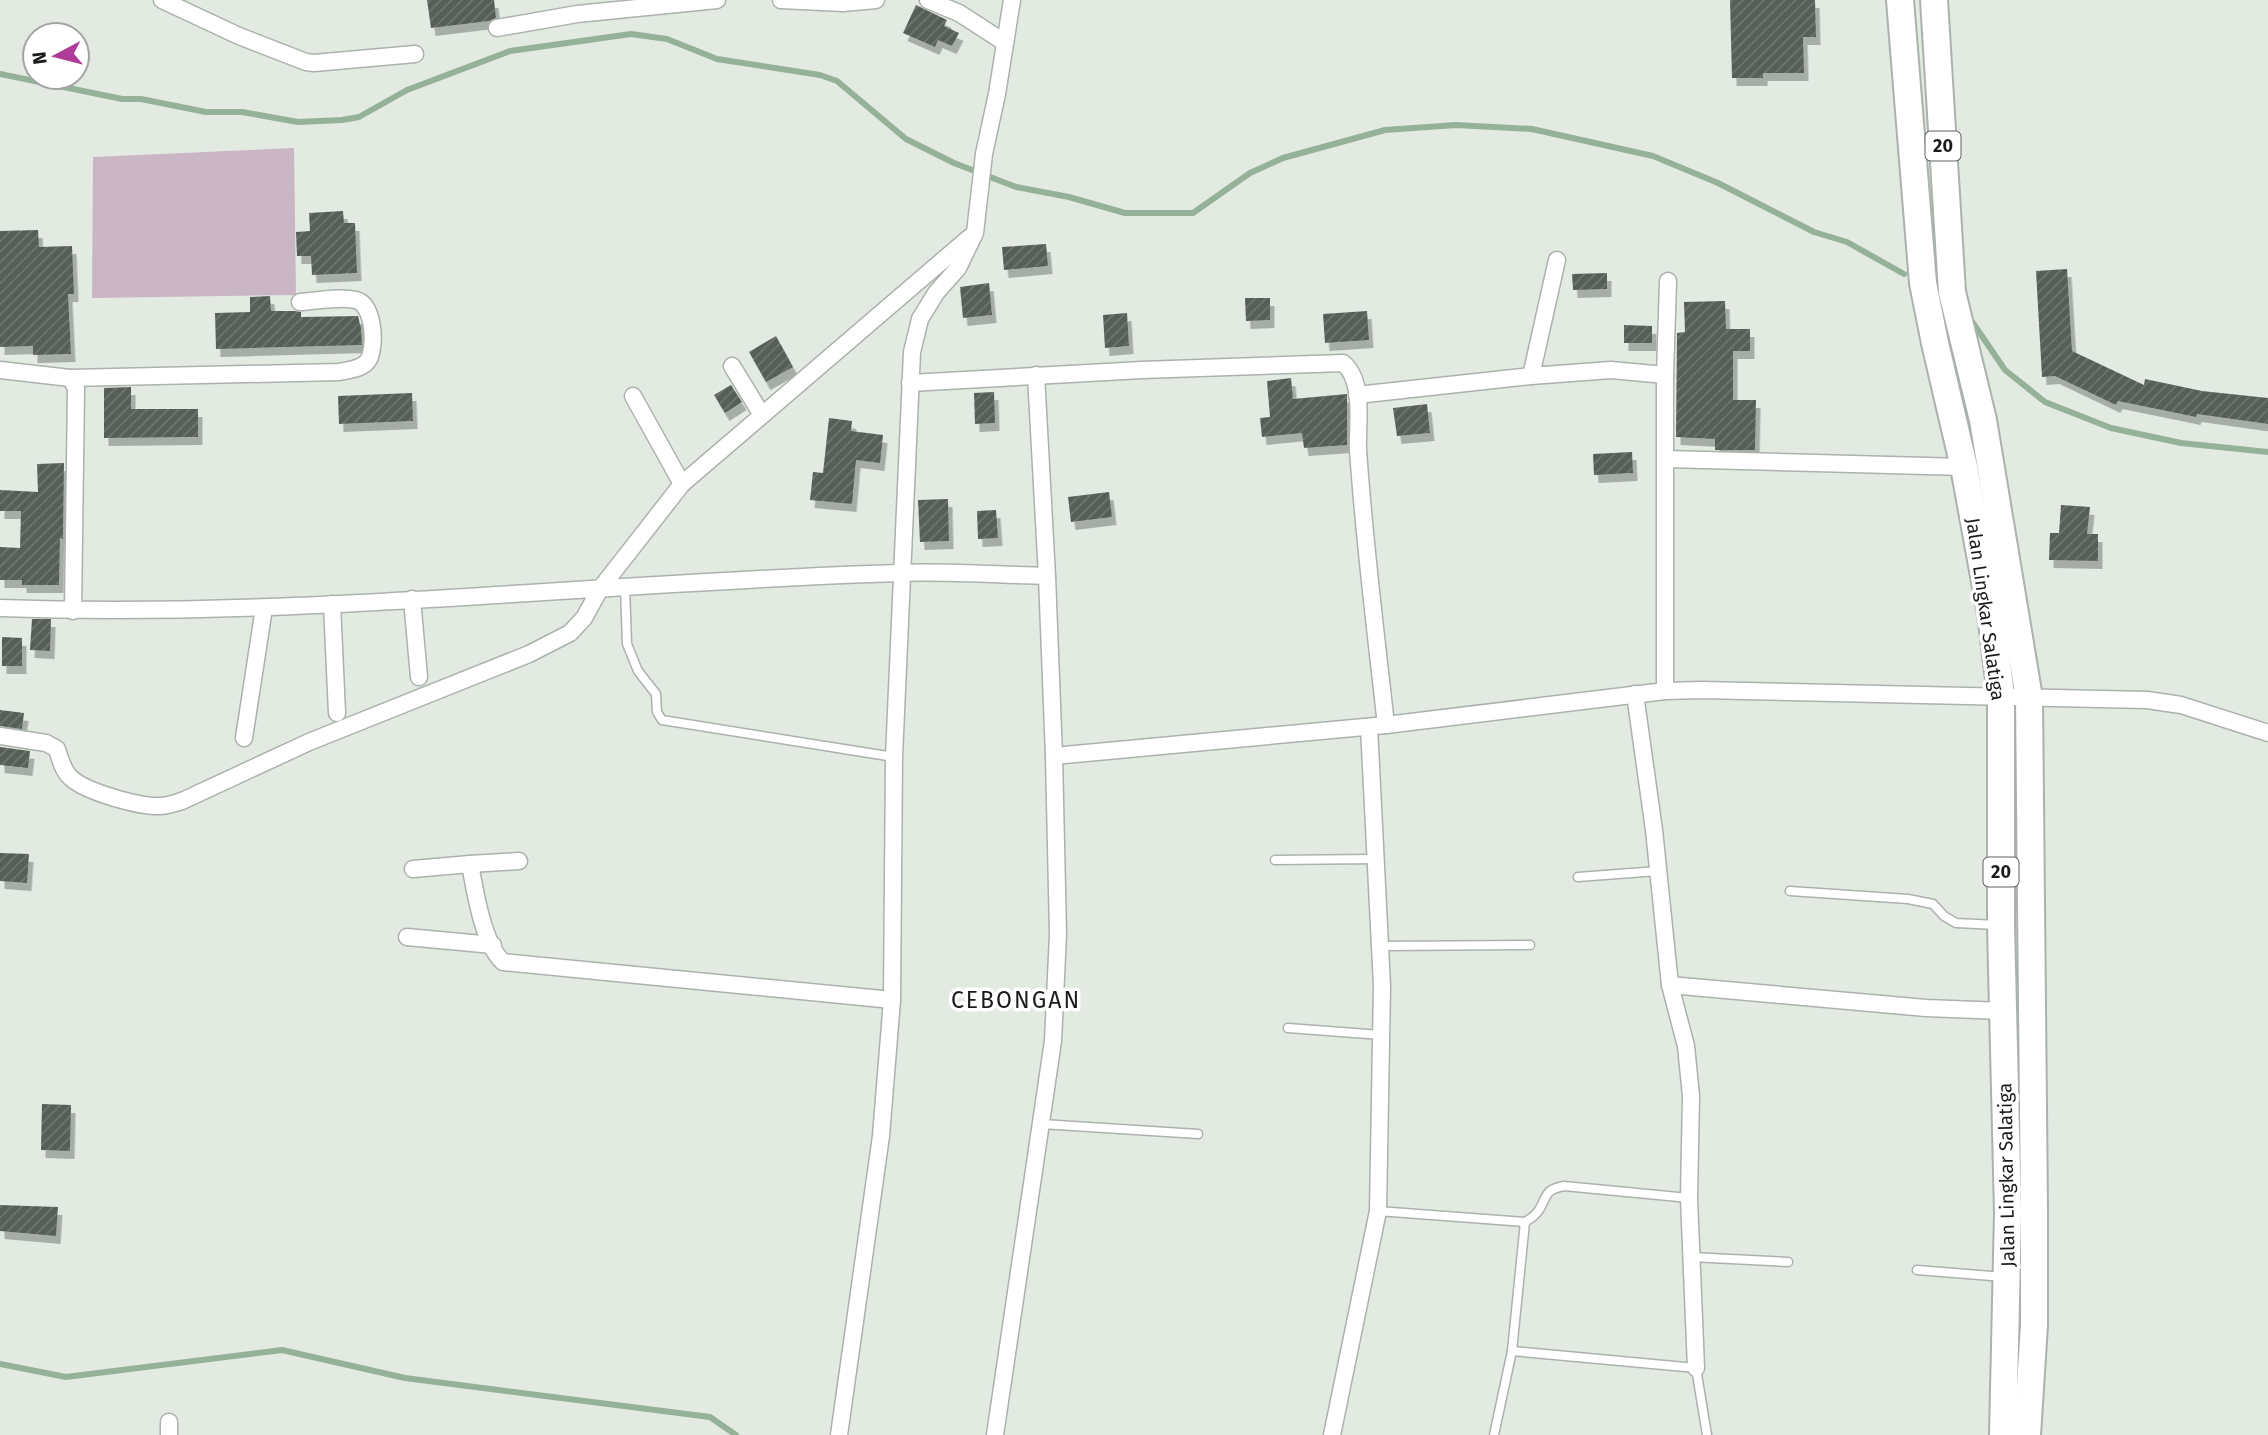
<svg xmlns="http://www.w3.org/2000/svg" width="2268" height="1435" font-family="'Fira Sans',sans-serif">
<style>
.pitch{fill:#cab5c4}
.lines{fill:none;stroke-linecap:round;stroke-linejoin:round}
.stream{stroke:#95b197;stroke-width:6}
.building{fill:url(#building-hatch);filter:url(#shadow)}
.service-casing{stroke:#abb2ab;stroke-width:11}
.minor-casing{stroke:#abb2ab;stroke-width:19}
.trunk-casing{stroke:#abb2ab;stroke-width:30}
.service{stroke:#fff;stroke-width:8}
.minor{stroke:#fff;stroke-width:16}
.trunk{stroke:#fff;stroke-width:26}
.labels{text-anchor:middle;stroke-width:7;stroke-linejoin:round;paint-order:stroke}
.shield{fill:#fff;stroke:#5e605e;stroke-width:2}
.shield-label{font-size:18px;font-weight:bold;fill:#191c19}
.street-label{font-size:19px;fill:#191c19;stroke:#fff}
.quarter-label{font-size:23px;letter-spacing:2px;fill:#191c19;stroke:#fff}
</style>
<defs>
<pattern id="building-hatch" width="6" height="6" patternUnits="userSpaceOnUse" patternTransform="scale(1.75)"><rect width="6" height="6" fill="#575e57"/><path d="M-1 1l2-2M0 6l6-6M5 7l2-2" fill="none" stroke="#707570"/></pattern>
<filter id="shadow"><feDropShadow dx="4.5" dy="8" stdDeviation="0" flood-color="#0004"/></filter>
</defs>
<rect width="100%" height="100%" fill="#e2eae2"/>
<!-- pitch -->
<path class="pitch" d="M294,148L296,295L92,298L93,157Z"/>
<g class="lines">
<!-- stream -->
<g class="stream">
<path d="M0,74L122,99H141L206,112H242L298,122L342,120L359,117L407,90L510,51L631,34L667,39L717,59L820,75L837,81L906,139L954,163L1016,187L1069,197L1125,213H1193L1250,173L1283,158L1385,130L1456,125L1532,129L1653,156L1718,183L1814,232L1847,242L1904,274"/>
<path d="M1973,323L2005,370L2045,402L2111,428L2181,443L2268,452"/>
<path d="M0,1364L66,1377L282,1350L405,1378L710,1417L736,1435"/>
</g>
</g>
<!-- building -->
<g class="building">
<path d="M427,0H494L496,18L489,21L431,28Z"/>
<path d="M1730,0H1815L1816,37H1803L1804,73H1763V78H1732Z"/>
<path d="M916,5L947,20L944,26L959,33L952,46L938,40L935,47L903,33Z"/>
<path d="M343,211L344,223H355L357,273L312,275L311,256H297L296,232L310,231L309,213Z"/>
<path d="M38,230L39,247L72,246L74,294H68L71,354L33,355V346L0,347V231Z"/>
<path d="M1046,244L1048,266L1004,270L1002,247Z"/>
<path d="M2067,269L2072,351L2144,385L2145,379L2202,391L2268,398V424L2197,414L2196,417L2118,401L2116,405L2055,376L2042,377L2036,271Z"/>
<path d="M1607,273V289L1573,290L1572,274Z"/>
<path d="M989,283L992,315L963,318L960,287Z"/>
<path d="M270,296L271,311H295L301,312V317L358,316L361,328L362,345L216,349L215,313L250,312V297Z"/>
<path d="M1245,298H1270V320L1246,321Z"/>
<path d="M1725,301L1726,329H1750V351H1733V400H1756L1755,450H1715V439L1676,437L1677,333L1685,332L1684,302Z"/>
<path d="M1367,311L1369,340L1325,343L1323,314Z"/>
<path d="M1127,313L1129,346L1105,348L1103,315Z"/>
<path d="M1624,325L1652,326V343H1624Z"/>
<path d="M776,336L793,367L766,382L749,352Z"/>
<path d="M1291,378L1293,399L1347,394V445L1304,448L1302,433L1262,437L1260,418L1270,417L1267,381Z"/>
<path d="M731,385L742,402L725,413L714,395Z"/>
<path d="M131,387V409H198V437L104,438V388Z"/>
<path d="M994,392L995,423L975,424L974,393Z"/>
<path d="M412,393L413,421L339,424L338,396Z"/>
<path d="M1427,404L1430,433L1397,436L1393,408Z"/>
<path d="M829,418L852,421L851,431L883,435L880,463L856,460L852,504L810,500L813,472L823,473Z"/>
<path d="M1632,452L1633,473L1594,475L1593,454Z"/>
<path d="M64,463L63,539L60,538L59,585H22V580H0V547L20,548L21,511H0V490L38,492L37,464Z"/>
<path d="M1109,492L1112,517L1071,522L1068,497Z"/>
<path d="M948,499L949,541L920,542L918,500Z"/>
<path d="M2061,505L2090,507L2087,534H2098V561L2049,560L2050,533H2059Z"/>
<path d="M996,510L998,538L978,539L977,511Z"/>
<path d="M32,619H51L50,651L30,650Z"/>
<path d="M2,637L22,638V666H2Z"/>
<path d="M0,710L24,713L22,729L0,726Z"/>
<path d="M0,747L30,751L28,768L0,765Z"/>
<path d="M0,853L29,854L27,883L0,881Z"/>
<path d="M42,1104L71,1105L70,1151L41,1150Z"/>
<path d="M0,1205L58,1207L56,1236L0,1231Z"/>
</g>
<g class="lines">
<defs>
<g id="service">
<path d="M625,587L627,644L638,671L656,694L657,712L662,720L894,757"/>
<path d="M1275,860L1375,859"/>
<path d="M1578,877L1658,871"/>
<path d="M1790,891L1908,899L1933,904L1944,916L1956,923L1998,925"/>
<path d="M1380,946L1530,945"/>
<path d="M1288,1028L1381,1035"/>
<path d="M1042,1124L1198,1134"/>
<path d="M1378,1211L1525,1222C1530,1219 1536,1215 1539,1210C1548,1195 1544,1190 1564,1186L1689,1198"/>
<path d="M1691,1257L1788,1262"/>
<path d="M1917,1270L2004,1277"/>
<path d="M1512,1351L1696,1368L1707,1435"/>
<path d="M1494,1435L1512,1351L1525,1222"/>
</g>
<g id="minor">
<path d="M162,0L239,36L306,62L314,63L415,54"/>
<path d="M781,0L843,3L876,0"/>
<path d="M928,0L959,13L1004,42"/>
<path d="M497,28L577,14L717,0"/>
<path d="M732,366L762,415"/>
<path d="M0,370L70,378L76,388L73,611"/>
<path d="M1036,375L1047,576"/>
<path d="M1665,375L1668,281"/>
<path d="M1531,376L1557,260"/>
<path d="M70,378L339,372C349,370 364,369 369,359C376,345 374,305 356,300C339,296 317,301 300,302"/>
<path d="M910,383L1142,370L1343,363C1365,381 1357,424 1358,449C1364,541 1376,634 1386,725"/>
<path d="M1357,395L1531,376L1611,370L1665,375V691"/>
<path d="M633,396L682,484"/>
<path d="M1666,459L1964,467"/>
<path d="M412,599L419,677"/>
<path d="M332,604L337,713"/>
<path d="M0,608C300,619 599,582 899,573C948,571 998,575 1047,576L1054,756L1386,725L1665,691L1701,690L2147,700L2181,705L2268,733"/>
<path d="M1635,694L1654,830L1670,985L1686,1046L1691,1096L1689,1198L1696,1368"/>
<path d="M0,736L46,743L57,749C60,759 63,771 71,778C86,792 140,807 160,806C167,806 175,803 182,801L309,742L529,654L570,633L584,618L600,589L682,484L970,237"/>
<path d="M244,738L264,608"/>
<path d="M470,864L519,861"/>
<path d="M413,869L470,864C475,891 483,944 503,962L892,1000"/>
<path d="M407,937L493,945"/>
<path d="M1670,985L1926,1008L2003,1011"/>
<path d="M169,1422V1435"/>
<path d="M839,1435L881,1136L892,1000L894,757L912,352L920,319L936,293L958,268L975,233L984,154L997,94L1012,0"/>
<path d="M995,1435L1053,1041L1058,934L1054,756"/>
<path d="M1332,1435L1378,1211L1382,986L1369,727"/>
</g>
<g id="trunk">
<path d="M1900,0L1923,283L1935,343L1964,467L1991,614L2001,696V926L2008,1212L2003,1435"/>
<path d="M1934,0L1952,292L1983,420L2029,698L2034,1210V1325L2027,1435"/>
</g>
</defs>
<!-- service casing -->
<use href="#service" class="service-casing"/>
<!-- minor casing -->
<use href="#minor" class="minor-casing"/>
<!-- trunk casing -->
<use href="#trunk" class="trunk-casing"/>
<!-- service -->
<use href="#service" class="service"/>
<!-- minor -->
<use href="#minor" class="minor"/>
<!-- trunk -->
<use href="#trunk" class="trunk"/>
</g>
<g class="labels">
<!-- shield labels -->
<g class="shield">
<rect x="1925.5" y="131.5" width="35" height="29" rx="5"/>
<rect x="1983.5" y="857.5" width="35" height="29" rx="5"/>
</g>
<g class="shield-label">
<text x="1943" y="152">20</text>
<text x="2001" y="878">20</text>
</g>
<!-- street labels -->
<g class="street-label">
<text transform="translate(1986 609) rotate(82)" y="7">Jalan Lingkar Salatiga</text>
<text transform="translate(2006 1175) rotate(-91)" y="7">Jalan Lingkar Salatiga</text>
</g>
<!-- quarter labels -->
<g class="quarter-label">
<text x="1016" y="1008">CEBONGAN</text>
</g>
</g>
<!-- north arrow -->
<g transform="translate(56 56) rotate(263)"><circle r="33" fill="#ffffff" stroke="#a3a4a3" stroke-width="2"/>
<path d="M0-5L12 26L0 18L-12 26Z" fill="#ae3c98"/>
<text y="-10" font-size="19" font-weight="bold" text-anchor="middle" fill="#191c19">N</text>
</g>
</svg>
